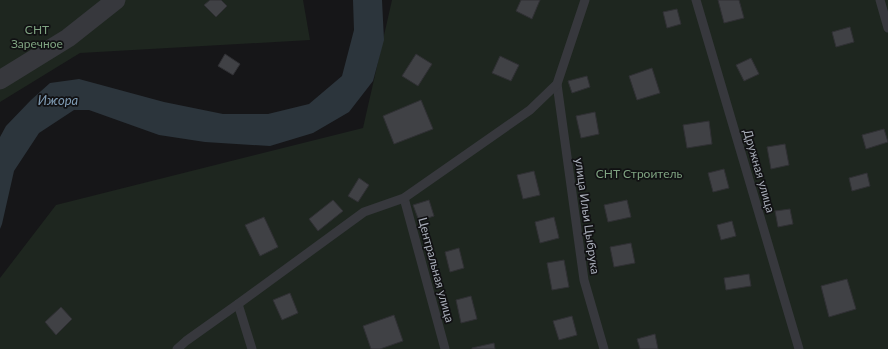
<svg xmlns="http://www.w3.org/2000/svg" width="888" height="349" font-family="Lato,sans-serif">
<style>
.green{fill:#1e261f}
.water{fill:#2c353c}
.building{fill:#404145;stroke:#303034}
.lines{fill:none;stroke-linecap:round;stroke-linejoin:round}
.service{stroke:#37383d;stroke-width:9}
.minor{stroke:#37383d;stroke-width:19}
.labels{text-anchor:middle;stroke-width:3.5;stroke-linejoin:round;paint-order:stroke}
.park-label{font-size:12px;fill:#7fa381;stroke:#111113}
.street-label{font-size:12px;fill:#a8adb8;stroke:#111113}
.water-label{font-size:13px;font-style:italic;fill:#7f9bb3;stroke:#111113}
</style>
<rect width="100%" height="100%" fill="#161618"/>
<!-- green -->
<g class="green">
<path d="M0,0H303L310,40L80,53L0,102Z"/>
<path d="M392,0H888V349H0V278L56,205L363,128Z"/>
</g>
<!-- water -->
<path class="water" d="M353,0H382L384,40L373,81L349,112L313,133L270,146L205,142L159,135L89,110H74L39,133L14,171L2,224L0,229V137L6,126L31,100L50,83L79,79L164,102L223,114H268L309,104L342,76L354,30Z"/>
<!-- building -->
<g class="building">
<path d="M210,0H221L227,6L216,17L204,5Z"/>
<path d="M521,0H540L532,19L516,11Z"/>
<path d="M718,0H739L744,18L724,23Z"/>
<path d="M677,9L681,24L667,28L663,12Z"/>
<path d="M850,27L854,42L836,47L832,32Z"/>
<path d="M225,54L240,64L233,75L218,66Z"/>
<path d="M416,54L432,64L418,86L402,76Z"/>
<path d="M500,56L519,65L511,81L492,73Z"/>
<path d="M751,58L759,74L744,81L736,65Z"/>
<path d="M652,68L660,93L637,100L629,76Z"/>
<path d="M587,76L590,87L572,93L568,81Z"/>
<path d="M421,100L433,129L394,144L383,116Z"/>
<path d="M595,112L599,134L581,138L576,116Z"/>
<path d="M709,121L712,144L687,148L683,125Z"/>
<path d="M884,129L888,142L866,149L862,135Z"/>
<path d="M785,144L789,165L771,169L767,147Z"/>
<path d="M724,169L729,188L713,192L708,173Z"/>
<path d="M534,171L540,195L523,199L517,175Z"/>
<path d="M867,173L870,186L852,191L849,178Z"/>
<path d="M359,178L369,185L358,202L348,196Z"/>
<path d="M333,200L343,211L318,231L309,219Z"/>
<path d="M429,200L434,216L419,221L413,205Z"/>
<path d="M627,200L631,217L608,222L604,205Z"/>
<path d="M790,209L793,224L778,227L775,211Z"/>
<path d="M264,217L278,247L260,256L245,225Z"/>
<path d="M554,217L559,238L540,243L535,222Z"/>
<path d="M732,221L736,236L721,240L717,225Z"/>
<path d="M631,243L635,263L614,267L610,247Z"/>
<path d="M459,248L464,268L450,272L445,252Z"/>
<path d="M564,260L569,287L552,290L547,263Z"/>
<path d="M749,274L751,286L726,290L724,278Z"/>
<path d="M847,279L856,309L829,317L821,286Z"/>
<path d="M290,293L298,313L282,320L273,300Z"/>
<path d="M471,296L477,319L461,323L456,300Z"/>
<path d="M61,307L72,319L56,335L45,322Z"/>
<path d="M394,315L403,341L380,349H371L363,326Z"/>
<path d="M572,316L577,335L559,340L553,321Z"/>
<path d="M655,334L658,349H640L637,339Z"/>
<path d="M494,343L495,349H472V348Z"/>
</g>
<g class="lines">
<!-- service -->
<g class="service">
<path d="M696,0L799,349"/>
<path d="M880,0L888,28"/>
<path d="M557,84L584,280L604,349"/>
<path d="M404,198L445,349"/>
<path d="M238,304L252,349"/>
<path d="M177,349L186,341L238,304L364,212L404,198L530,110L557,84L585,0"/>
</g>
<!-- minor -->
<path class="minor" d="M0,80L68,38L116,0"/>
</g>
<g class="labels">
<!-- park labels -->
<g class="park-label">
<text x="37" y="34">СНТ<tspan x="37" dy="14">Заречное</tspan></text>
<text x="639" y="178">СНТ Строитель</text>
</g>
<!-- street labels -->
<g class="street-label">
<text transform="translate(759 171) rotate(74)" y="4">Дружная улица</text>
<text transform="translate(587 216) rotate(82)" y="4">улица Ильи Цыбрука</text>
<text transform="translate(436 270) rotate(75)" y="4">Центральная улица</text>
</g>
<!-- water labels -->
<g class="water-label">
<text x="58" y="105">Ижора</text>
</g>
</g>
</svg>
